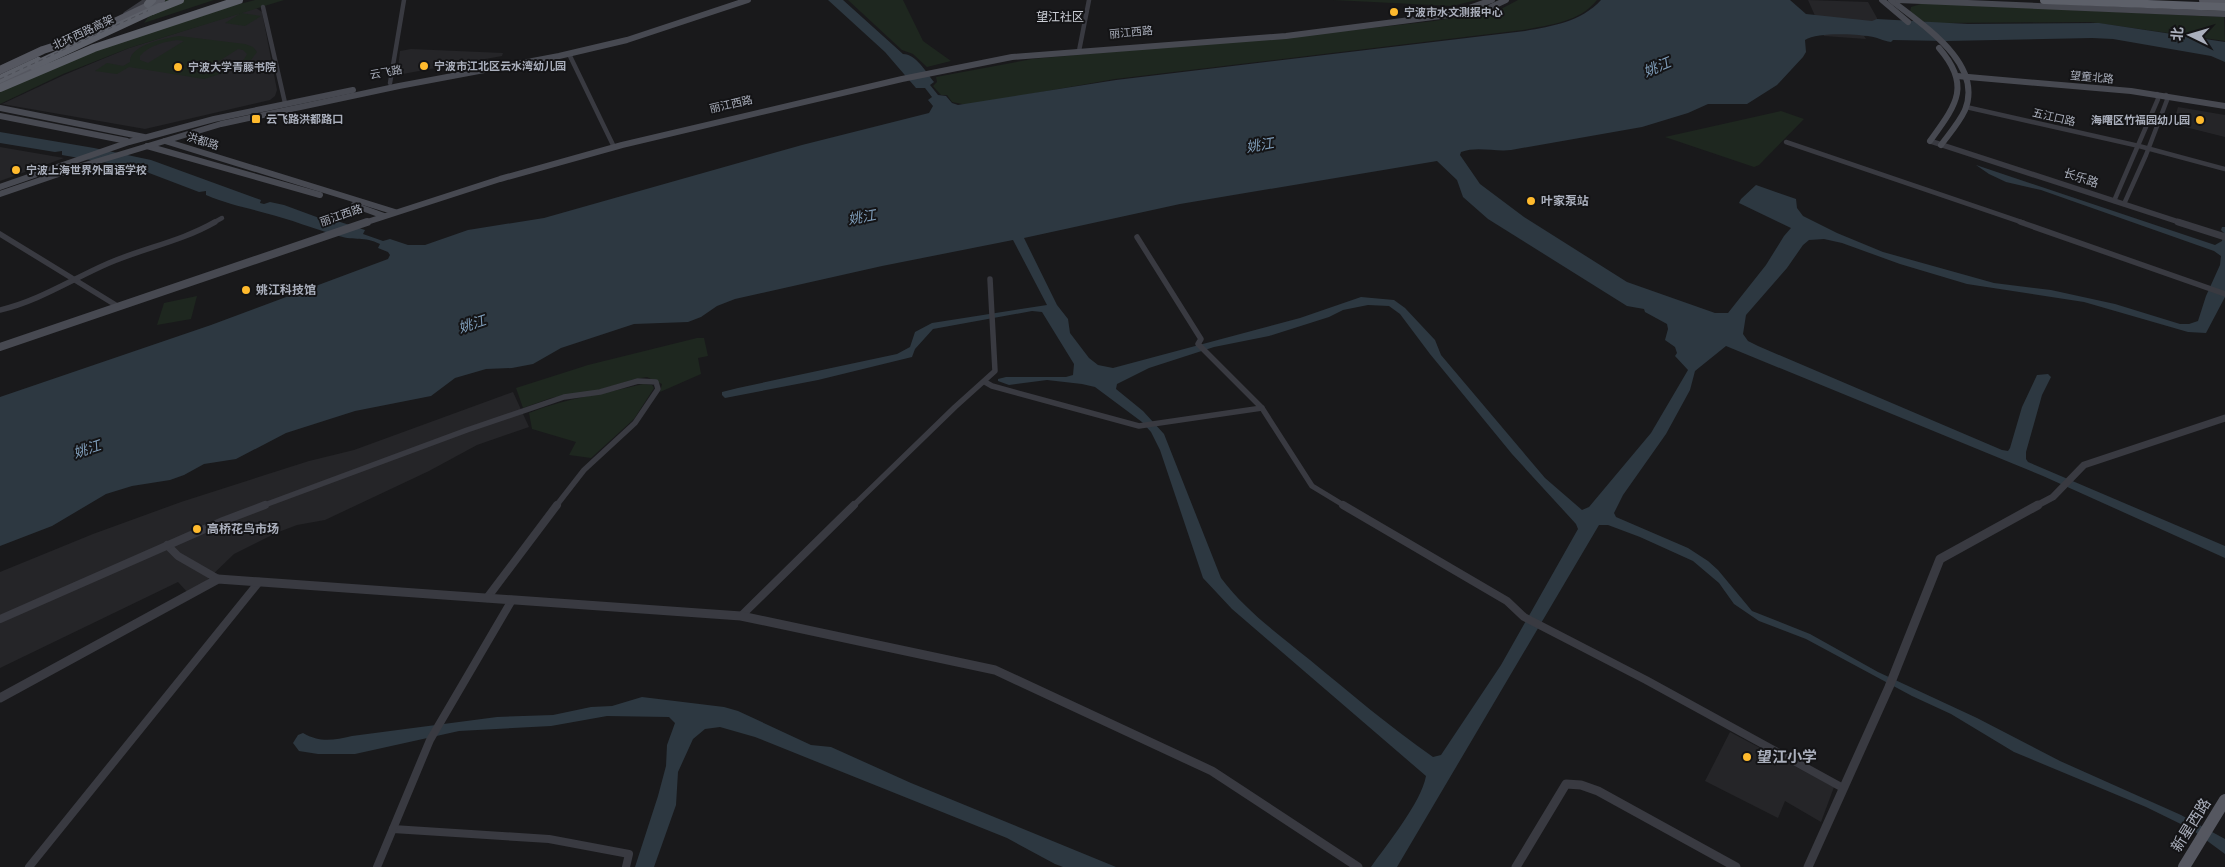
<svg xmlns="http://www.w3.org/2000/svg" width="2225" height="867" font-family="'Golos Text','Noto Sans SC',sans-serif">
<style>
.built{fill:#252528}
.green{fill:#1e271f;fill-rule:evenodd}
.water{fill:#2d3841;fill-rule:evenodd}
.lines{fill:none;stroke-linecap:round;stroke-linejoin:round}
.minor-far2{stroke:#393a41;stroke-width:4.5}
.minor-far1{stroke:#393a41;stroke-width:5.5}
.minor{stroke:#393a41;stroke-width:8}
.tertiary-far2{stroke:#393a41;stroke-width:5.5}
.tertiary-far1{stroke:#393a41;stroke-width:7}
.tertiary{stroke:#393a41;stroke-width:9}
.secondary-far1{stroke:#474951;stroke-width:6}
.secondary{stroke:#474951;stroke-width:8}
.primary-far1{stroke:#555760;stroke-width:8}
.primary{stroke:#555760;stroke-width:12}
.trunk{stroke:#5d6069;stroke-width:8}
.rail{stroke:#4c4e56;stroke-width:1;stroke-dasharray:4.5 4;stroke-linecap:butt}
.trunk-bridge{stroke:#5d6069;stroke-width:8}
.poi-dot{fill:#ffba2d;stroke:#141416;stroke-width:2}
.labels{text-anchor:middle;stroke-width:4;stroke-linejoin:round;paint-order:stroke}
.far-poi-label{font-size:11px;font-weight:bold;fill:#aaafbc;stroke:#141416;text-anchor:start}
.far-street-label{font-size:11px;fill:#aaafbc;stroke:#141416}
.far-quarter-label{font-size:12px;fill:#cccfd7;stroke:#141416}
.street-label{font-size:12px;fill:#aaafbc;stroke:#141416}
.poi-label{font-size:12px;font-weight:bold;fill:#aaafbc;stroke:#141416;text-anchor:start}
.water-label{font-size:14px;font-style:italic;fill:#7f9db9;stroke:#141416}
.near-poi-label{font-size:15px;font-weight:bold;fill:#aaafbc;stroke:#141416;text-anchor:start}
.near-street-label{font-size:15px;fill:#aaafbc;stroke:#141416}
</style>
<rect width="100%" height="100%" fill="#19191b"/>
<!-- built -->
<g class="built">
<path d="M1808,0L1868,2L1877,18L1878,29L1877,37L1864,36L1866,39L1824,36Z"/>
<path d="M256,8L262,12L277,90L275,96L270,100L145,129L2,104L64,75L129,48Z"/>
<path d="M411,49L503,53L502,56L397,75L400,51Z"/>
<path d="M2178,107L2225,115V137L2173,124Z"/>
<path d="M0,147L64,158L0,181Z"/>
<path d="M513,392L529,427L477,445L429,471L325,520L297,525L276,533L234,554L206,581L188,593L178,582L0,668V572L93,534L181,502L309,461L354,450Z"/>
<path d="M1730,732L1834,787L1821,822L1785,801L1778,818L1705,781Z"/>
</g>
<!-- green -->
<g class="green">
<path d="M160,0H214L144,23Z"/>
<path d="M255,0H284L129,48L63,74L0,104V92C80,54 169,22 255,0Z"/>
<path d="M848,0H903L923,41L951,61L927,67L913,54L902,50Z"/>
<path d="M1333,0H1477L1452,6Z"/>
<path d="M1518,0H1597C1580,22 1549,25 1523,30L1115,79L967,105L952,102L947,95H941L933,86L937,82L936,77L1032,59L1344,31L1434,21L1499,10Z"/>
<path d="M1924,3L2224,17L2225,41L2090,22L1937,23L1920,21L1910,12L1911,7Z"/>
<path d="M241,13L261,16L245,26L225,23Z"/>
<path d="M179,36L245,44L253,47L257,52L251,60L240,68L204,79L129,67L117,74L95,71L107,63L123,66L130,62C129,45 166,38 179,36ZM177,40L184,41L148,63L140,60V56C149,45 164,42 177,40ZM238,49L243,50L247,54C241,69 216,73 202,72Z"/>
<path d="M1781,111L1804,119L1759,165L1754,167L1665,137Z"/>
<path d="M197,296L191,319L157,325L164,303Z"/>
<path d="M697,338H704L708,356L698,358L701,374L660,392L662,384L647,377L635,379L599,390L551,398L523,408L516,388L588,365Z"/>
<path d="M643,384L652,385L654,388L634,419L591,458L569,455L576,442L532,429L529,413C566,398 604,394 643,384Z"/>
</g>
<!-- water -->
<g class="water">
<path d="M828,0H843L903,54C916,54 926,72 934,82L930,85L938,95L946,96L952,103L958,105L1116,80L1525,31C1552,26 1581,22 1601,0H1790L1806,14L1872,21L1877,19L1968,24L2099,23L2225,42V62L2211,56L2113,39L2092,38L1945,41L1893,40L1891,42C1883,41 1877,37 1868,36C1853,34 1817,32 1805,40L1806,52L1803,57L1777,85L1747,104H1708L1688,113L1642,127L1511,150C1495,152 1477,146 1461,152L1460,155L1480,184L1524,217L1627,282L1715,313H1728L1766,265L1784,236L1791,228L1739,203L1741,199L1756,185L1796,199L1797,208L1803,216L1837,233L1883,252L1994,283L2051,290L2115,304L2180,324H2189L2198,321L2206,296L2220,265L2221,256L2214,251L2041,190L2006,182L1989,174L1976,165L2215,245L2222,241L2224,233L2221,230L2222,227H2225V297L2206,333L2188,332L2084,302L1967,284L1900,264L1842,243L1824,239L1809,240L1803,245L1787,268L1746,315L1743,334L1748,341L1758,346L2002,450L2008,451L2010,448L2022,407L2037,375L2048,374L2051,377L2042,395L2026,452V459L2028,462L2225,546V558L2043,476L1726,346L1695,371L1690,390L1666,434L1623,495L1614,513L1616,517L1688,548L1708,561L1718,570L1752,611L1810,634L1878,672L1977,718L2060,761L2181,815L2225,839V854L2191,829L2146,807L2014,752L1951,714L1912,696L1806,639L1759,621L1734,604L1719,583L1693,561L1640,537L1608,525H1599L1397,867H1371C1387,844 1421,803 1426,776L1232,609L1203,578L1160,450L1151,432L1142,422L1095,387L1082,384L1047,380L1009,385L998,381V379L1006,377H1066L1073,375L1074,364L1042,312L1032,311L933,329L915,349L912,357L818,380L725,398L722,395V392L738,388L897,354L910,347L915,332L932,323L1047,305L1013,240L882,266L735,299L717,306L701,317L688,322L634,324L561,348L533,364L512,368L486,369L455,378L431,396L355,411L286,433L236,459L204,464L184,475L170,480L132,486L106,494L52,526L0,546V397L211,325L388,259L390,255L388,252L378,248L380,244C364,236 355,241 339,236C314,229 290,219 265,213C244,207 227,204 206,195V191L199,192L136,168L62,155V151L55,152L0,143V132L94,148L151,160L261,200L260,203L264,204L270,202L284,205L322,219H331L365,230L363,234L383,241L390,239L408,245H425L468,230L544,218L802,145L929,113L933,106L928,100L932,97L925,88H916L885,52ZM1437,161L1457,180L1463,197L1488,219L1627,306L1644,309L1645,312L1667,324L1668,329L1665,340L1675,347L1677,353L1675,356L1688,370L1651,433L1589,507L1582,510L1545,478L1441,355L1435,340L1405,308L1394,300L1361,297L1300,318L1113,368L1098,365L1089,358L1070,333L1068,319L1057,305L1024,238L1180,204ZM1368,305L1389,306L1400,314L1430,354L1512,454L1576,524L1578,529L1501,665L1441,755L1433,757C1390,727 1350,693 1310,660C1278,634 1246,611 1221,578L1164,434L1143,411L1116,389L1117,384L1149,368L1214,347L1269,336L1329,317L1343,310Z"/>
<path d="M642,697L724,707L738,711L811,745L831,747L911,783L1116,867H1063L1055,864L1007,838L755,737L720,727L705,729L693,739L678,772L676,805L654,867H635L658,796L666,766L667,745L675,723L669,717L607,716L551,726L459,731L355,754H318L299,751L293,743L298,735L303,733C320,743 334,740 352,736L497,717L553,715L591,707L612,706Z"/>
</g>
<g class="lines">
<!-- minor-far2 -->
<g class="minor-far2">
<path d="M263,7L285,103"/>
<path d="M1079,51L1089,0"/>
<path d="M569,54L614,147"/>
<path d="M390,83L404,0"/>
<path d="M1966,107L2139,146L2225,169"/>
<path d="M1786,142L2024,223"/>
<path d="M2114,201L2158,99L2157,94"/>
<path d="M2124,204L2146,155L2167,100L2166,95"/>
<path d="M213,223L222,218"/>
</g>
<!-- minor-far1 -->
<g class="minor-far1">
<path d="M2020,222L2225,294"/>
<path d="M0,234L119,307"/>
<path d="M1137,237L1201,339L1198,344L1262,408L1312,486L1345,506"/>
<path d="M0,310C39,301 72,279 109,263C144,248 182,241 215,222"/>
<path d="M985,382L992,386L1139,426L1262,408"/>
<path d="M262,506L467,430L564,397L600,392L638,381L656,382L658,389L635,423L584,470L556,506"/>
<path d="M853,506L955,407L995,371L990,279"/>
</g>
<!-- minor -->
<g class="minor">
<path d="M1343,505L1507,601L1524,617L1646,680L1843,788"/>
<path d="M167,545L178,556L218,579"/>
<path d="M487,598L557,505"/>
<path d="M741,616L854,505"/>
<path d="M0,619L223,521L265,505"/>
<path d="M393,829L549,839L629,854L626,867"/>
<path d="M29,867L259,582"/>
<path d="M377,867L430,740L512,600"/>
</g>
<!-- tertiary-far2 -->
<g class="tertiary-far2">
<path d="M126,14L147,0"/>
<path d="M1930,141L2182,223"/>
</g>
<!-- tertiary-far1 -->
<g class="tertiary-far1">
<path d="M2178,222L2225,237"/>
<path d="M2036,506L2053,497L2084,465L2225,418"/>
</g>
<!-- tertiary -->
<g class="tertiary">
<path d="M0,698L218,579L741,616L995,670L1212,771L1358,867"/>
<path d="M1516,867L1566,784L1581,785L1598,791L1736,867"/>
<path d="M1808,867L1889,687L1940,559L2038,505"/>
</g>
<!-- secondary-far1 -->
<g class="secondary-far1">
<path d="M1882,0L1908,22"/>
<path d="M1891,0C1922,25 1984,63 1965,110C1959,123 1949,134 1941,145"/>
<path d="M1898,0L2225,14"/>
<path d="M1469,8L1492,0"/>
<path d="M1957,76L2131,91L2225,106"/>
<path d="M0,108L144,137"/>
<path d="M0,116L127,141"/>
<path d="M165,141L395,212"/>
<path d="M1930,141C1956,105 1972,86 1939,48"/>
<path d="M147,146L320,195"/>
<path d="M0,187L129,142L214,119L353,90"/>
<path d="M0,194L85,165L221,124L399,86L559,56L627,40L748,0"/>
<path d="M354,205L384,216"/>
<path d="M364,223L500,179L622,145L902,79L1012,57L1286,36L1472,12L1489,8L1506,0"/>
</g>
<!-- secondary -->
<path class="secondary" d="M0,347L367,222"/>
<!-- primary-far1 -->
<g class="primary-far1">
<path d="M2203,0L2225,1"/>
<path d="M0,70L43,50L83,37L161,0"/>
<path d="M0,84L45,64"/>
</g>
<!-- primary -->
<path class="primary" d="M2184,867L2225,800"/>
<!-- trunk -->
<g class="trunk">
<path d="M2044,0L2225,7"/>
<path d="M148,4L152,0"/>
<path d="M33,66L160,7"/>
<path d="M0,79L38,61"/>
<path d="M0,88L94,48L239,0"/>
</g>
<!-- rail -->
<path class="rail" d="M0,79L171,0"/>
<!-- trunk-bridge -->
<path class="trunk-bridge" d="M152,11L180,0"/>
</g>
<!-- markers -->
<g class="poi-dot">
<circle cx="1394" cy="12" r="5"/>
<circle cx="424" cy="66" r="5"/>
<circle cx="178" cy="67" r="5"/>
<rect x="251" y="114" width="10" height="10" rx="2.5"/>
<circle cx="2200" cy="120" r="5"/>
<circle cx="16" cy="170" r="5"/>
<circle cx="1531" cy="201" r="5"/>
<circle cx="246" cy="290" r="5"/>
<circle cx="197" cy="529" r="5"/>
<circle cx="1747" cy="757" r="5"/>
</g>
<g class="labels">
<!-- far-poi labels -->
<g class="far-poi-label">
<text x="1404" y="16">宁波市水文测报中心</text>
<text x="434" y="70">宁波市江北区云水湾幼儿园</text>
<text x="188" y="71">宁波大学青藤书院</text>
<text x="266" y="123">云飞路洪都路口</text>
<text x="2190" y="124" text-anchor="end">海曙区竹福园幼儿园</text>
<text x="26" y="174">宁波上海世界外国语学校</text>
</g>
<!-- far-street labels -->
<g class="far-street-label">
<text transform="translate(83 32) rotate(-25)" y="4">北环西路高架</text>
<text transform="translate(1131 32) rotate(-5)" y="4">丽江西路</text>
<text transform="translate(386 72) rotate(-10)" y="4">云飞路</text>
<text transform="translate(2092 77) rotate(5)" y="4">望童北路</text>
<text transform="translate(731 104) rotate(-13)" y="4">丽江西路</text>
<text transform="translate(2054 117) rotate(13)" y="4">五江口路</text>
<text transform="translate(203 141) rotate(17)" y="4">洪都路</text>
<text transform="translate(341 215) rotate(-19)" y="4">丽江西路</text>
</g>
<!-- far-quarter labels -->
<g class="far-quarter-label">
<text x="1060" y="21">望江社区</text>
</g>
<!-- street labels -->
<g class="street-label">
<text transform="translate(2081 178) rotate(18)" y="4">长乐路</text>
</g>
<!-- poi labels -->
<g class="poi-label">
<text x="1541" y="205">叶家泵站</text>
<text x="256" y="294">姚江科技馆</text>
<text x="207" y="533">高桥花鸟市场</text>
</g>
<!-- water labels -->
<g class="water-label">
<text transform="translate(1657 67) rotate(-23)" y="5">姚江</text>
<text transform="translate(1260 145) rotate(-10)" y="5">姚江</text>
<text transform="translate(862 217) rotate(-10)" y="5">姚江</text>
<text transform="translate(472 324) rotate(-18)" y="5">姚江</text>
<text transform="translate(87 449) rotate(-18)" y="5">姚江</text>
</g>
<!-- near-poi labels -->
<g class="near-poi-label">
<text x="1757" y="762">望江小学</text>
</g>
<!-- near-street labels -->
<g class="near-street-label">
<text transform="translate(2191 825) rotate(-58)" y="5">新星西路</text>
</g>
</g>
<!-- north arrow -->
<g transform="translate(2190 35) rotate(275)" stroke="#141416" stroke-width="4" paint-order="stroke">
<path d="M0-4L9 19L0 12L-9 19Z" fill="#aaafbc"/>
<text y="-8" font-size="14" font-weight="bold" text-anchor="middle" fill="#aaafbc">北</text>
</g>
</svg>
